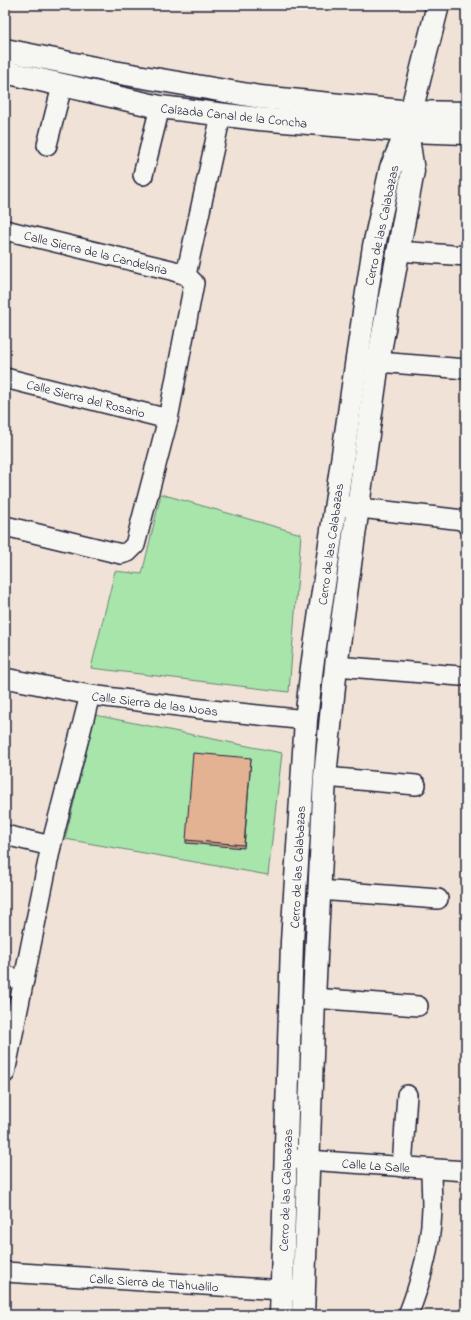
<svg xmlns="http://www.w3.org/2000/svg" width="471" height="1320" font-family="'Indie Flower',sans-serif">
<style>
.green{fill:#a8e5ab;stroke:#658473}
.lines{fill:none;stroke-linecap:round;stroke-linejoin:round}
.street-casing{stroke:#22223b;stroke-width:22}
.secondary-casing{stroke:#22223b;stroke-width:25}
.street{stroke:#f6f6f2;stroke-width:19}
.secondary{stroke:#f6f6f2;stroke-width:22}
.wall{fill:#c2997e;stroke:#22223b}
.building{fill:#e2b293;stroke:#22223b}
.labels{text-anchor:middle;stroke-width:4;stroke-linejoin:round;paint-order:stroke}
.street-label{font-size:13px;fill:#22223b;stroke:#f6f6f2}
</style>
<rect width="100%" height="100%" fill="#f0e2d6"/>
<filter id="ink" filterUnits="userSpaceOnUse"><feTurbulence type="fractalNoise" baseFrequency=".025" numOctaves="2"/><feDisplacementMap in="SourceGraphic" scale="8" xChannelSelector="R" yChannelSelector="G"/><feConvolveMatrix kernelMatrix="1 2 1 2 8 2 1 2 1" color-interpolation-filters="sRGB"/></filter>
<g filter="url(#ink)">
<!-- green -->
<g class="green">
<path d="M161,494L301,534L289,692L91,668L115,571L142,574Z"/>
<path d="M95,715L282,753L268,875L65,839Z"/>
</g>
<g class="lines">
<defs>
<g id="street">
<path d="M47,145L62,86"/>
<path d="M143,175L160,107"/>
<path d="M5,230L171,270L186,275L194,283L168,419L135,545L128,552L121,554L5,526"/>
<path d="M398,251L466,256"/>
<path d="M186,275L221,115"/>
<path d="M378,362L466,369"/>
<path d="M5,378L168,419"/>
<path d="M335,505L463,520L466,524"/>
<path d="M336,666L460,676"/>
<path d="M5,678L90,695L202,709L306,720"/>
<path d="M325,777L416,785"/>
<path d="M5,835L51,846"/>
<path d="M319,890L438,899"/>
<path d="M5,976L24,980"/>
<path d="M314,998L418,1006"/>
<path d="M5,1073L51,846L90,695"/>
<path d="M293,1159L466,1171"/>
<path d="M402,1167L407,1095"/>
<path d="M5,1272L297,1291"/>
<path d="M408,1315C421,1282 431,1245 432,1209C432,1196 431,1182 431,1169"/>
</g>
<g id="secondary">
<path d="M5,50L114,72L260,97L411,112L466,113"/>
<path d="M5,72L160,107L259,119L407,131L466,133"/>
<path d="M281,1315L292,942L306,720L312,667L356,365L374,246L391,168L407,131L411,112L438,5"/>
<path d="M303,1315L314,998L325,777L336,666L378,362L413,171L407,131"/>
</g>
</defs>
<!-- street casing -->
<use href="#street" class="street-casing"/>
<!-- secondary casing -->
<use href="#secondary" class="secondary-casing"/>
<!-- street -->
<use href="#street" class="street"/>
<!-- secondary -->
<use href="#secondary" class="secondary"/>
</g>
<!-- wall -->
<path class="wall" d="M251,758L244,848L186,843V840Z"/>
<!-- building -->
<path class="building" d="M193,753L251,758L244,845L186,840Z"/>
</g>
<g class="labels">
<!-- street labels -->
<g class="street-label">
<text transform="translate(234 115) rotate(6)" y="5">Calzada Canal de la Concha</text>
<text transform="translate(381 225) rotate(-78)" y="5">Cerro de las Calabazas</text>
<text transform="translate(96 252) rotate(14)" y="5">Calle Sierra de la Candelaria</text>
<text transform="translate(86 398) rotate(14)" y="5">Calle Sierra del Rosario</text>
<text transform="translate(330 544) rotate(-82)" y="5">Cerro de las Calabazas</text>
<text transform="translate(155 703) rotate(7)" y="5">Calle Sierra de las Noas</text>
<text transform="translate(297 867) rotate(-87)" y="5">Cerro de las Calabazas</text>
<text transform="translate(376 1165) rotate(4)" y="5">Calle La Salle</text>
<text transform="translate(285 1190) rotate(-88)" y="5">Cerro de las Calabazas</text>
<text transform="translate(154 1282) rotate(4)" y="5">Calle Sierra de Tlahualilo</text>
</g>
</g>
<!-- margin -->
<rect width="471" height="1320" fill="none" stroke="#f6f6f2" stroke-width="20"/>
<rect x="10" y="10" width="451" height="1300" fill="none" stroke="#22223b" stroke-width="1.5" filter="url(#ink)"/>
</svg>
